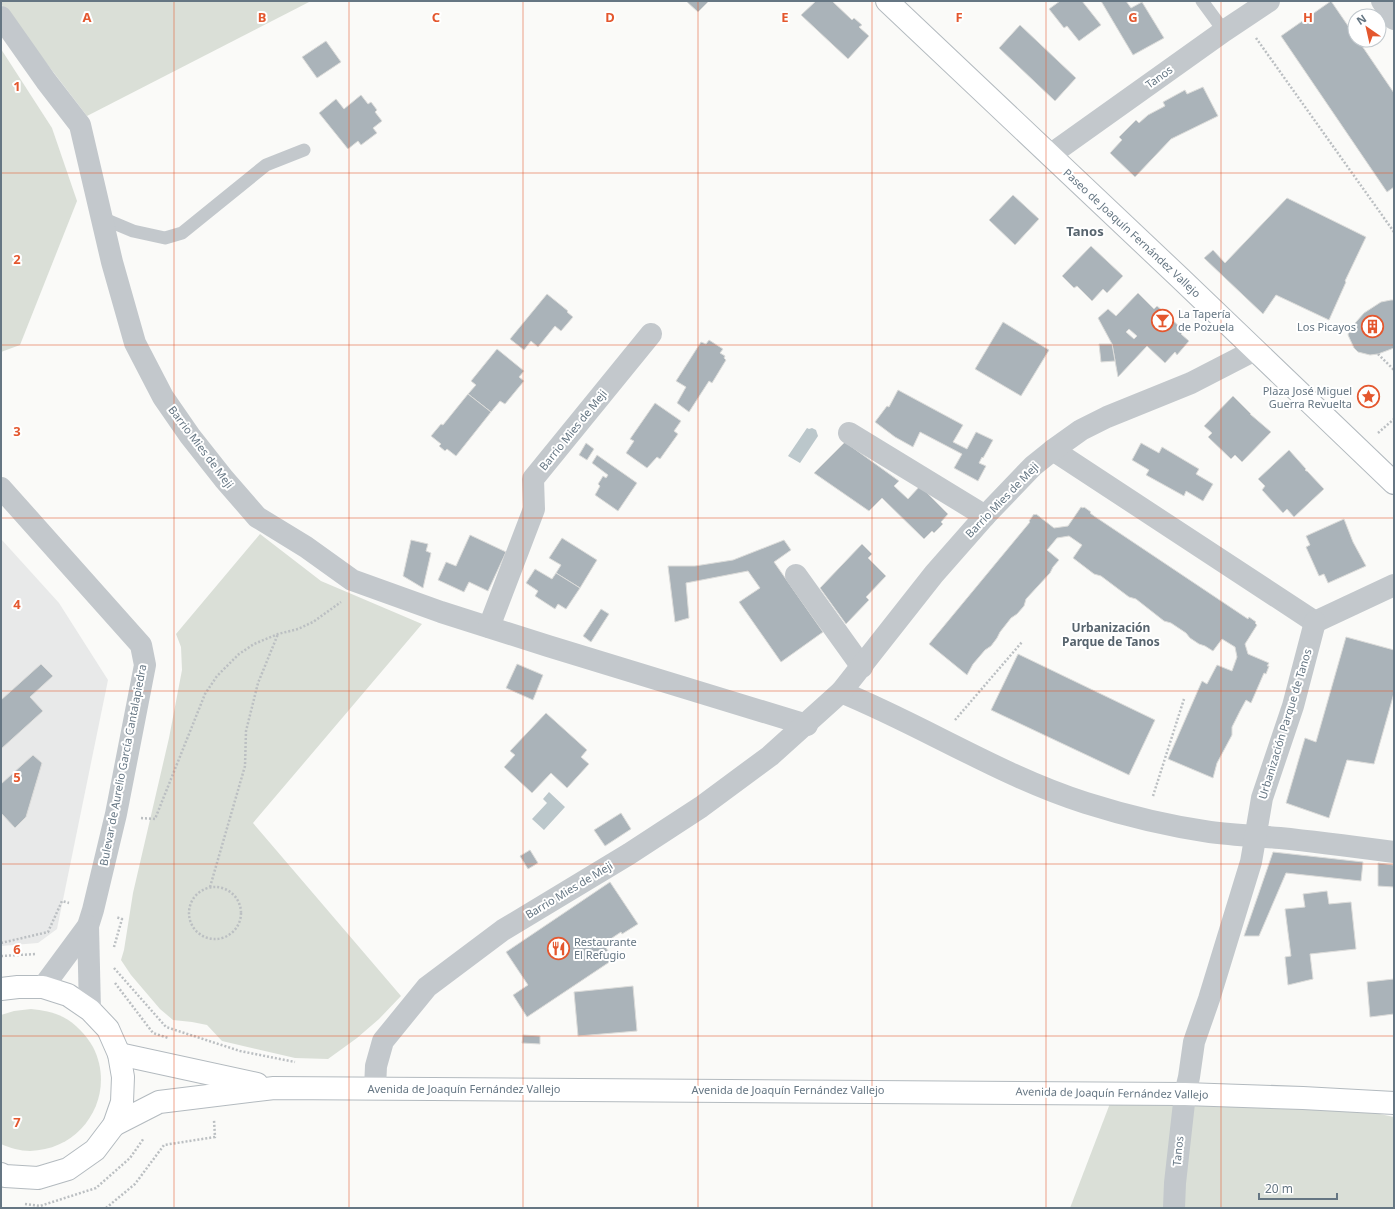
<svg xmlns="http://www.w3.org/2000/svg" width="1395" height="1209" font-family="'Noto Sans',sans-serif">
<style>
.built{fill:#e8e9e9}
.green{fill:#dadfd7}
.water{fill:#bbc7cb}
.building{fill:#aab3b9;stroke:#dcdcda;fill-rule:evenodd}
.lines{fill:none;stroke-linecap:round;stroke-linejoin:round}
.secondary-casing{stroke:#b3babf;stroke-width:24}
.path{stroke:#bbbfc2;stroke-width:2.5;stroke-dasharray:2 2;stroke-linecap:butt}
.lane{stroke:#c3c8cc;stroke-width:13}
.street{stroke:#c3c8cc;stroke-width:22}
.secondary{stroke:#fff;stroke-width:22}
.grid{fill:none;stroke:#e4572e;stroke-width:1;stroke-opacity:0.55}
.labels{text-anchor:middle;stroke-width:4;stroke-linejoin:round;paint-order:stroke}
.street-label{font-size:11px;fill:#657683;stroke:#fff}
.poi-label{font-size:11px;fill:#657683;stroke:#fff;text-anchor:start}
.neighbourhood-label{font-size:12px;font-weight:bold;fill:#57646e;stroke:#fff}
.quarter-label{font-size:13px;font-weight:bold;fill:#57646e;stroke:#fff}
.grid-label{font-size:13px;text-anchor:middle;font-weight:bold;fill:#e4572e;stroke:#fff;stroke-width:4;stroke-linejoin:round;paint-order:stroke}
</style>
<rect width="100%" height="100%" fill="#fafaf8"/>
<!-- built -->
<path class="built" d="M1,539L59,603L108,680L57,929L38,943L1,946Z"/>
<!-- green -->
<g class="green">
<path d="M1,1H311L87,116L1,4Z"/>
<path d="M1,49L52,128L77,201L20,345L1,352Z"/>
<path d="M260,534L321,581L422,624L253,823L401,996L379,1019L357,1038L328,1059L295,1058L222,1041L207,1025L192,1022L173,1020L160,1009L131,975L121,960L124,950L133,893L169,738L182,670L181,647L176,634Z"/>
<path d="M31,1009C42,1010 53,1012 63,1017C75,1023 86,1035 93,1047C117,1094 84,1150 30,1151C20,1151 10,1148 1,1144V1015L14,1011Z"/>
<path d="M1114,1093L1303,1098L1394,1117V1208H1070Z"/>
</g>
<!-- water -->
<g class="water">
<path d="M807,428L809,429L812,428L816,430L818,436L800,463L788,456Z"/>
<path d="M549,792L565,807L544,830L532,819L547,803L543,799Z"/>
</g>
<!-- building -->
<g class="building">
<path d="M686,1H709L698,12Z"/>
<path d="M816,1H832L852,20L854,18L862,25L859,27L869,36L848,59L801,15Z"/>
<path d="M1060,1H1082L1101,25L1079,41L1067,26L1064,28L1049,9Z"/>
<path d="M1101,1H1126L1131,8L1142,2L1164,38L1133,55Z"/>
<path d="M1331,1L1355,36V40H1358L1394,93V187L1387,192L1281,36Z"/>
<path d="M1020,25L1076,78L1055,101L999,48Z"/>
<path d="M326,41L341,62L317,78L302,57Z"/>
<path d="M1203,87L1218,116L1171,139L1135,177L1110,153L1122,140L1119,137L1136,120L1139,123L1148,115L1165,106L1163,102L1185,90L1187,94Z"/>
<path d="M361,95L368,104L371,102L377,110L375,112L382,121L373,128L377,133L361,145L358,141L348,149L319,113L336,99L344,109Z"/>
<path d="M1013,195L1039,219L1015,245L989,220Z"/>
<path d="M1287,198L1366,237L1345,281L1346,282L1329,320L1276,295L1263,314L1204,258L1213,250L1225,263Z"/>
<path d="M1091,246L1123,276L1107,293L1103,289L1092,301L1077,286L1074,288L1062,276Z"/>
<path d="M1138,293L1154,309L1157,306L1163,311L1184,331L1181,334L1189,341L1177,355L1175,352L1165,363L1147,346L1118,377L1112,344L1098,318L1108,309L1116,316ZM1129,329L1137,336L1134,339L1126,332Z"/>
<path d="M547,294L568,311L567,312L573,317L561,331L555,326L538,347L531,341L524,350L510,339Z"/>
<path d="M1391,300H1394V348L1378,354L1370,355L1358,352L1354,348L1348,335L1349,330L1364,313L1381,302Z"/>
<path d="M1003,322L1049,350L1021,396L975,369Z"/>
<path d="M709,340L723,349L720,353L725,356L724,358L726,360L712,383L709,381L689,412L677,403L686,387L676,381L701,342L706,344Z"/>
<path d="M1099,344H1112L1115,361L1101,362Z"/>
<path d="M497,349L524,371L519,377L524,381L505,404L500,401L491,412L468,394L476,385L471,381Z"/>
<path d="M898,390L963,425L953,442L967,449L976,432L993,440L983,458L982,457L979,463L986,466L978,481L954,468L962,454L920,432L913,447L895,437L875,422L887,406L889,407Z"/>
<path d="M468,394L491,412L456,456L447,449L445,451L439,446L441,444L431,436L441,424L443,425Z"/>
<path d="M1233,396L1251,414H1250L1271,432L1242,462L1235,455L1231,459L1208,437L1212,433L1204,426Z"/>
<path d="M655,403L681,421L674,431L678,434L660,459L657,457L647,468L626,453L634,441L630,439Z"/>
<path d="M845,442L899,481L894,486L908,499L920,486L948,514L941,522L943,524L934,533L932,531L924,539L882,498L869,511L814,473Z"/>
<path d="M586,443L594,449L587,460L579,455Z"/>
<path d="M1141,443L1159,453L1162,447L1199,469L1196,474L1213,484L1203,501L1186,491L1184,496L1146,475L1149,470L1132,460Z"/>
<path d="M1289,450L1306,469L1305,470L1306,471H1307L1324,489L1294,517L1287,509L1283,513L1262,490L1265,486L1258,479Z"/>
<path d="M597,455L637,483L618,511L595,495L600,486L598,484L600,481L603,476L606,478L608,475L592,463Z"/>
<path d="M1081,507L1083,508L1084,507L1091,512L1090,513L1094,516L1248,619L1249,617L1256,622L1255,623L1257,625L1245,644L1248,654L1269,663L1267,666H1269L1266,674L1264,673L1251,703L1246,700L1240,711L1232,727V735L1217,763L1213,778L1168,759L1202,681L1207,684L1217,665L1232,671L1237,657L1235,647L1222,639L1213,651L1205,646L1199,644L1190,638L1186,633L1171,623L1164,621L1136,599L1129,597L1101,576L1094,574L1073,558L1082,545L1069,536L1057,538L1047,550L1059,560L1053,567L1050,573L1026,599L1024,606L1017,614L1011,618L1000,632L997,638L991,646L985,650L973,664L967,675L929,644L1030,522L1029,521L1034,514L1035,515L1036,514L1054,528L1068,526Z"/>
<path d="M1344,519L1353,542L1366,566L1328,583L1324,574L1319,576L1306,547L1310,545L1306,536Z"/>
<path d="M470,535L506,552L488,591L469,582L464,592L438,580L446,562L456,566Z"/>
<path d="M562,538L597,560L580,588L556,573L561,565L549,558Z"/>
<path d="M411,540L428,544L426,551L431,553L423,588L403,576Z"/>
<path d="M784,540L791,550L774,562L823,632L781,662L739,602L760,588L748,571L686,583L689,618L675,622L668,566H695L733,560Z"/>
<path d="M862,544L872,554L868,558L886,576L866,597L869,600L846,624L820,588Z"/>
<path d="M535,569L552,579L556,573L580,588L566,609L558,604L555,609L535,596L538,591L526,583Z"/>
<path d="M601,609L609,614L591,642L583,636Z"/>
<path d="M1346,637L1394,650V693L1374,764L1347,760L1329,818L1286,803L1305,738L1316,742Z"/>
<path d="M1018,654L1155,720L1129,775L991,710Z"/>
<path d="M41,664L53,676L30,697L43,711L1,749V700Z"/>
<path d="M517,664L543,675L533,700L506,688Z"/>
<path d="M546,713L587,750L581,757L589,764L567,788L551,773L532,793L504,767L515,755L510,751Z"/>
<path d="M33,755L42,763L26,817L15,828L1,813V784Z"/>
<path d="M621,813L631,829L605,846L594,830Z"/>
<path d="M530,850L538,863L528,869L520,856Z"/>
<path d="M1273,852L1363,862L1361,881L1286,873L1259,936H1244Z"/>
<path d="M1378,863L1394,865V887L1378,886Z"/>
<path d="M610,882L638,924L622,934L621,932L603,944L614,959L527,1017L513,995L528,985L506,952Z"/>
<path d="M1327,891L1329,904L1351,902L1356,949L1310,954L1313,979L1288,985L1285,957L1291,956L1285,909L1305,907L1303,894Z"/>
<path d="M1394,979V1014L1370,1017L1367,982Z"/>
<path d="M633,986L637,1031L578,1036L574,992Z"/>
<path d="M523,1035L540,1036V1044L522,1043Z"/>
</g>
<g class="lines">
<defs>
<g id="secondary">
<path d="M887,1L1179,277L1394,483"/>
<path d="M1,989L18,987H43L68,995L90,1010L108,1029L119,1054L123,1077L122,1102L114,1125L95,1150L68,1169L38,1178L5,1176L1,1174"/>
<path d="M119,1054L257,1084"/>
<path d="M114,1125L159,1102L274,1088L1185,1094L1303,1098L1394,1103"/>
</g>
</defs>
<!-- secondary casing -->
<use href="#secondary" class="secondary-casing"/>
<!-- path -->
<g class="path">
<path d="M1256,38L1394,232"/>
<path d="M1378,354L1394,370"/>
<path d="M1378,433L1394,419"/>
<path d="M955,720L1022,642"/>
<path d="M1153,796L1184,699"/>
<path d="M141,818L155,819L205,694L217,676L239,654L254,644L278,634L298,629L313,622L341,602"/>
<circle cx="215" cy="913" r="26"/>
<path d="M210,887L245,766L246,731L258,683L278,634"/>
<path d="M1,943L48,932L62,901L69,903"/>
<path d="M114,947L122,919L116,917"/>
<path d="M1,956L36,954"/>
<path d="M114,968L166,1027L240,1051L295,1062"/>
<path d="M115,983L153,1033L168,1038"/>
<path d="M25,1204L40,1206L96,1188L130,1158L144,1138"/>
<path d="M106,1208L135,1184L164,1145L215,1137L214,1120"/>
</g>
<!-- lane -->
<g class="lane">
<path d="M1202,1L1224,31"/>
<path d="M102,218L133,231L165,238L182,233L266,165L304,150"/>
</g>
<!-- street -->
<g class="street">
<path d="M1382,1L1394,19"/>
<path d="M1,17L46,81L80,125L112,262L135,343L163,397L190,436L224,479L257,517L306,547L352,580L441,612L548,646L807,725"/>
<path d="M1050,155L1224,31L1269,1"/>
<path d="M849,433L985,516"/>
<path d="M1053,450L1315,622"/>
<path d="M1,488L141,645L145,665L116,814L93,910L88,926L43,987"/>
<path d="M796,575L862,667"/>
<path d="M1315,622L1394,585"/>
<path d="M489,627L534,509L533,479L651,334"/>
<path d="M841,692C924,726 1001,776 1086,803C1127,816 1169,826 1210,832C1233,835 1257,836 1280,838C1318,842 1356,847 1394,852"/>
<path d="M88,926L90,1010"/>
<path d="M375,1088L376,1066L383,1041L427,987L503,930L629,854L701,807L770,756L841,692L934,574L985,516L1033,466L1053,450L1081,430L1107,417L1191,383L1255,350"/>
<path d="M1174,1208L1175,1183L1185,1094L1189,1077L1194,1042L1209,999L1251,862L1262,798L1293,706L1315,622"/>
</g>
<!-- secondary -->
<use href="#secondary" class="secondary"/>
</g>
<!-- grid -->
<path class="grid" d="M174,1V1208M349,1V1208M523,1V1208M698,1V1208M872,1V1208M1046,1V1208M1221,1V1208M1,173H1394M1,345H1394M1,518H1394M1,691H1394M1,864H1394M1,1036H1394"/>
<!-- icons -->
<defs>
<symbol id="bar-ring" viewBox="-11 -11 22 22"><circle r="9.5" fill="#fff" stroke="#e4572e" stroke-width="1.5"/><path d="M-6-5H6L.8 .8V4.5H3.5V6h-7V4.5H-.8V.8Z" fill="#e4572e"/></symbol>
<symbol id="building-ring" viewBox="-11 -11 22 22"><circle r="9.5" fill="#fff" stroke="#e4572e" stroke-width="1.5"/><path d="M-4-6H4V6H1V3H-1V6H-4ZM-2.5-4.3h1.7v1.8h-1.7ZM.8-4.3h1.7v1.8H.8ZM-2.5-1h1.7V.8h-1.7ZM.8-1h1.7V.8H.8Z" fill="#e4572e"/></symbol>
<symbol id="sight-ring" viewBox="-11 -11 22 22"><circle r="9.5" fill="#fff" stroke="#e4572e" stroke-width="1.5"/><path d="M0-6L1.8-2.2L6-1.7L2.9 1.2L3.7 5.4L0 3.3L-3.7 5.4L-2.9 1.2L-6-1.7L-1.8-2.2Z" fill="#e4572e"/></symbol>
<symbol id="restaurant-ring" viewBox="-11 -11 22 22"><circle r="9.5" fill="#fff" stroke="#e4572e" stroke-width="1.5"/><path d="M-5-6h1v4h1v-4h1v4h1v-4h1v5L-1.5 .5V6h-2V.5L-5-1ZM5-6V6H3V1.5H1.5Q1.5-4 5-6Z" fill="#e4572e"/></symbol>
</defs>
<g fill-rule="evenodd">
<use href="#bar-ring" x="1150" y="308" width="25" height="25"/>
<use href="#building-ring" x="1360" y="314" width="25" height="25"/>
<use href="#sight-ring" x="1356" y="384" width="25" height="25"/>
<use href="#restaurant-ring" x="546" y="936" width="25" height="25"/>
</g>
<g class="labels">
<!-- street labels -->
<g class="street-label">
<text transform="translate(1159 77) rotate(-36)" y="4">Tanos</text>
<text transform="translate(1132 233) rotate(43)" y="4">Paseo de Joaquín Fernández Vallejo</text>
<text transform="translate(573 430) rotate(-51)" y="4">Barrio Mies de Meji</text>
<text transform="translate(201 447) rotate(53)" y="4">Barrio Mies de Meji</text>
<text transform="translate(1002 500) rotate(-46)" y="4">Barrio Mies de Meji</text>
<text transform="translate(1285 724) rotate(-73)" y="4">Urbanización Parque de Tanos</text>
<text transform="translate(123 765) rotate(-79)" y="4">Bulevar de Aurelio García Cantalapiedra</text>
<text transform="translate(569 890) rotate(-31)" y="4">Barrio Mies de Meji</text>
<text x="464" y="1093">Avenida de Joaquín Fernández Vallejo</text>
<text x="788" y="1094">Avenida de Joaquín Fernández Vallejo</text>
<text transform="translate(1112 1093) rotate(1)" y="4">Avenida de Joaquín Fernández Vallejo</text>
<text transform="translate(1178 1151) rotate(-84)" y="4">Tanos</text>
</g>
<!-- poi labels -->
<g class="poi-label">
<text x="1178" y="318">La Tapería<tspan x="1178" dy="13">de Pozuela</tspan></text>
<text x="1356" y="331" text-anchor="end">Los Picayos</text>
<text x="1352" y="395" text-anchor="end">Plaza José Miguel<tspan x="1352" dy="13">Guerra Revuelta</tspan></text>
<text x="574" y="946">Restaurante<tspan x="574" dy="13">El Refugio</tspan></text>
</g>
<!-- neighbourhood labels -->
<g class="neighbourhood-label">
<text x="1111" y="632">Urbanización<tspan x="1111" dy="14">Parque de Tanos</tspan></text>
</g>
<!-- quarter labels -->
<g class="quarter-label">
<text x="1085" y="236">Tanos</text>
</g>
</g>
<g class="grid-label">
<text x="87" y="22">A</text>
<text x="262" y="22">B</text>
<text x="436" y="22">C</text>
<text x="610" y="22">D</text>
<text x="785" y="22">E</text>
<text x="959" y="22">F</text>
<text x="1133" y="22">G</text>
<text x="1308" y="22">H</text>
<text x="17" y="91">1</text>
<text x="17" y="264">2</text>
<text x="17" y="436">3</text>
<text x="17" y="609">4</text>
<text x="17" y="782">5</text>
<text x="17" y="954">6</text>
<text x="17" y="1127">7</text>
</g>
<!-- border -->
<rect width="1395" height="1209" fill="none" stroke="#657683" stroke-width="4"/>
<!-- north arrow -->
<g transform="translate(1367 28) rotate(326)"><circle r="19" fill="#ffffff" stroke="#c1c8cd"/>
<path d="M0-3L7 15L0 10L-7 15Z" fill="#e4572e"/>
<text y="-6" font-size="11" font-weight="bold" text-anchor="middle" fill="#657683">N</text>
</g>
<!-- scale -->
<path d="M1259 1193v6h78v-6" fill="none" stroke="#657683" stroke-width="2"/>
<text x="1265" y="1193" font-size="12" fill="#657683" stroke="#ffffff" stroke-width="3" paint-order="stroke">20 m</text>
</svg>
